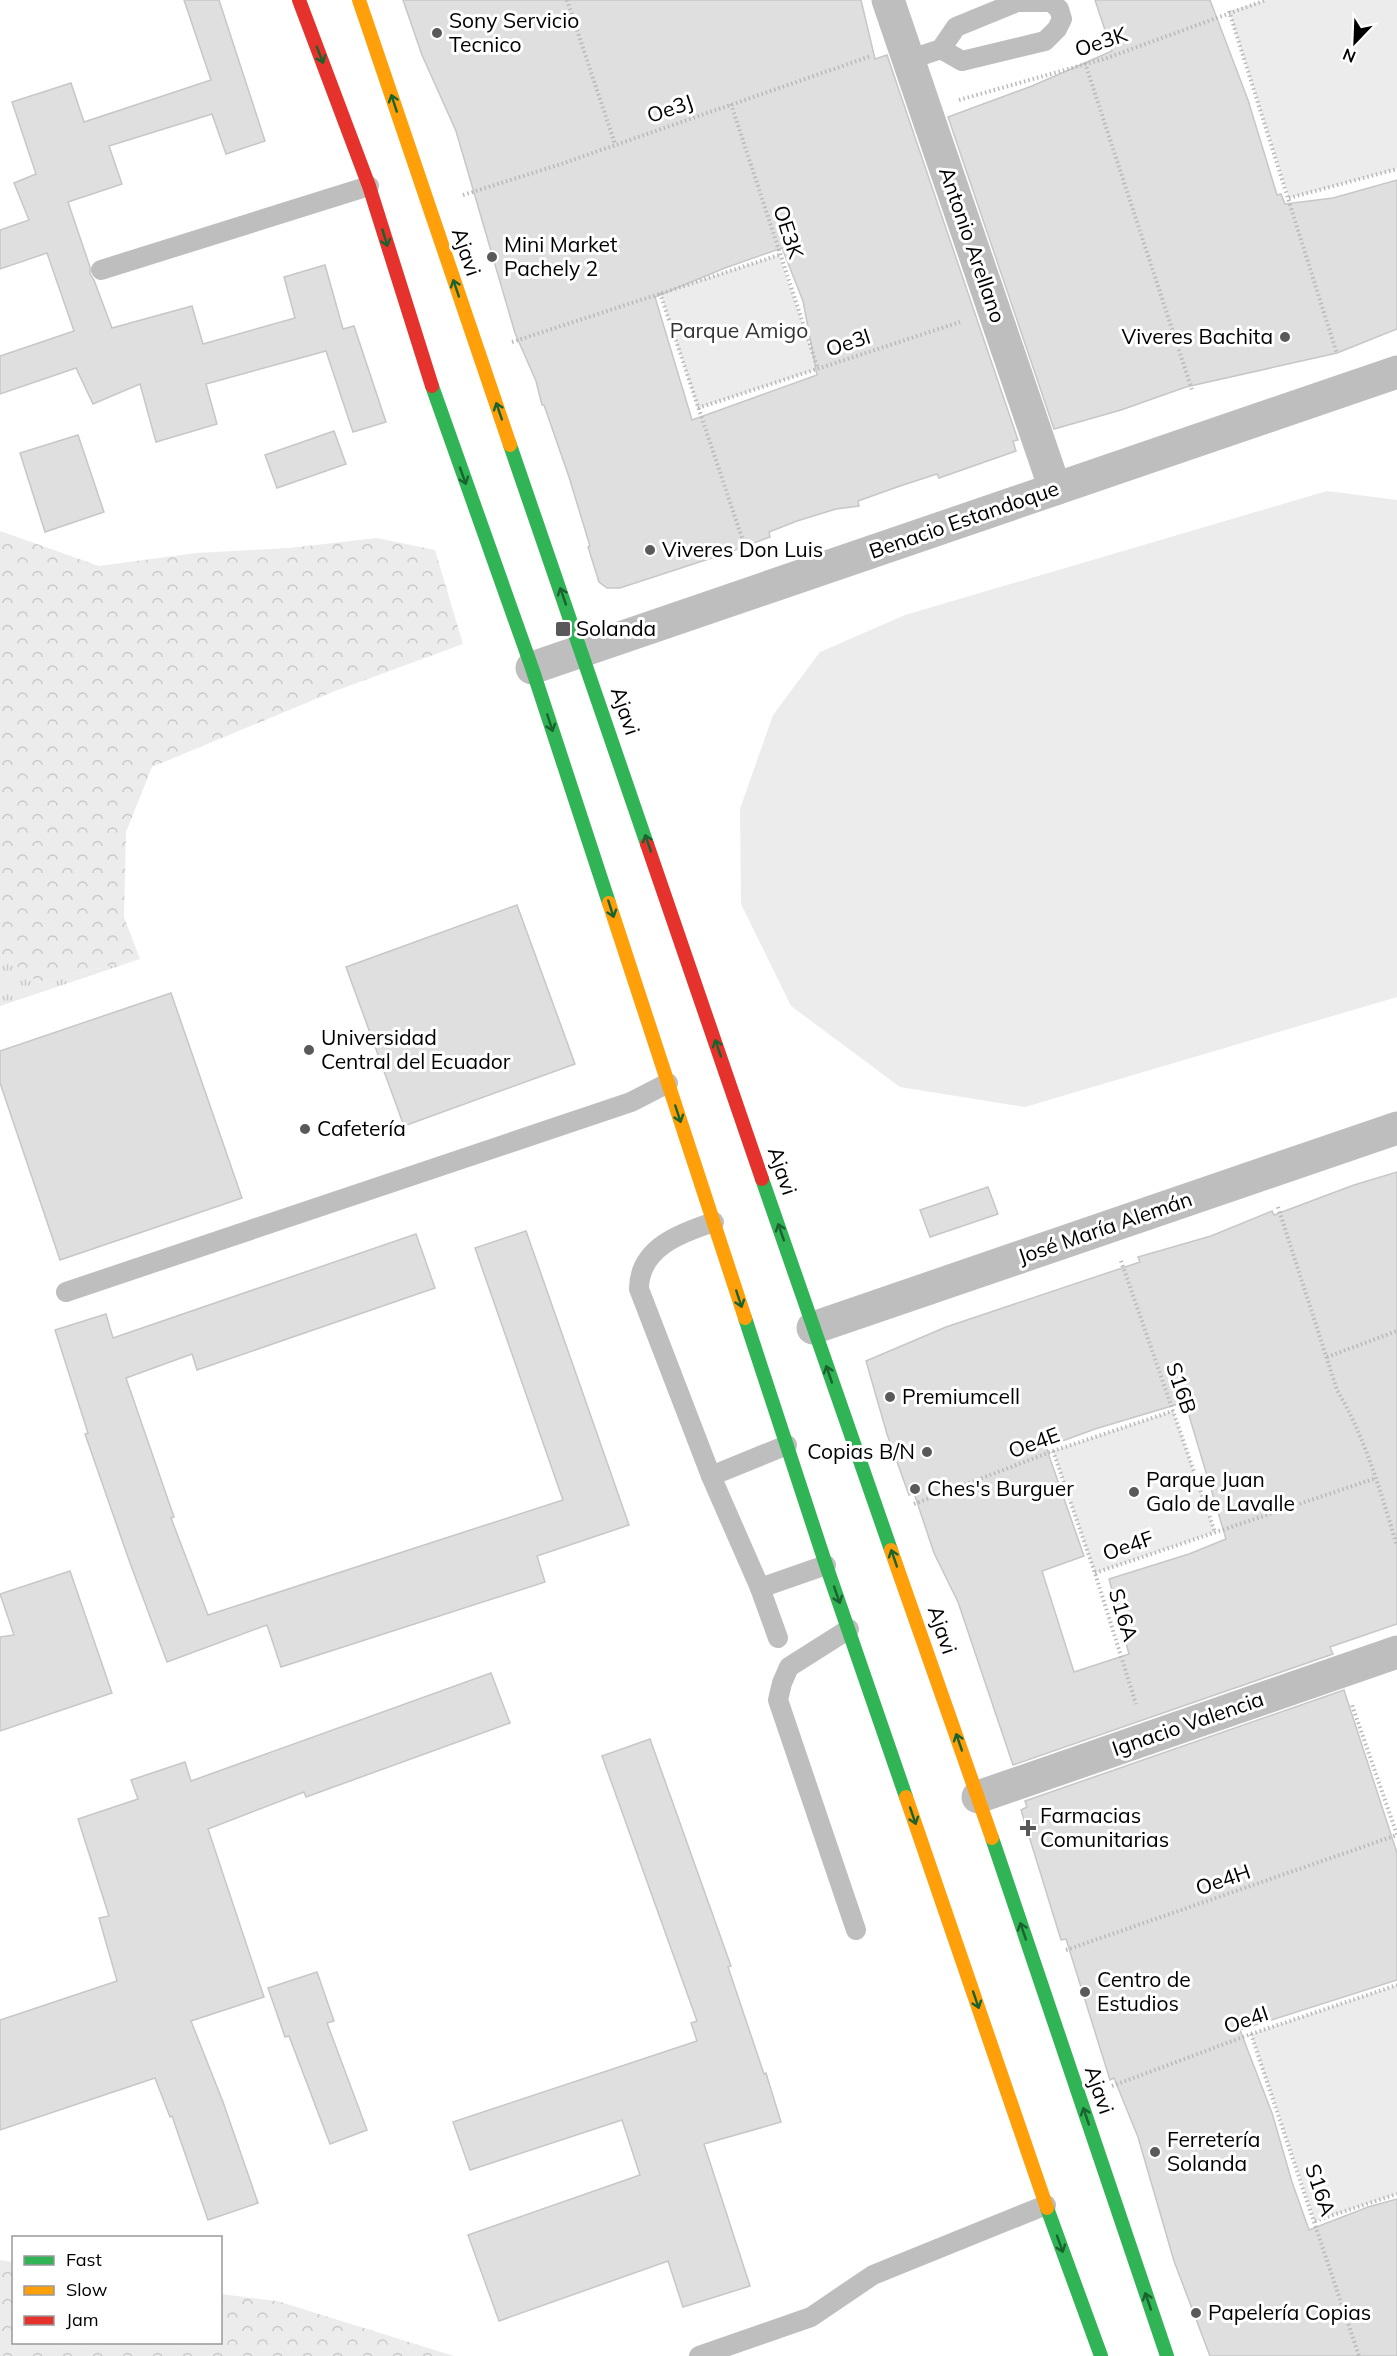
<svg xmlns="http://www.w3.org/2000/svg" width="1397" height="2356" font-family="Mulish,sans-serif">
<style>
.grass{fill:url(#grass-tufts)}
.forest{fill:url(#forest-crowns)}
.green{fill:#ececec}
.building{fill:#dfdfdf;stroke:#c7c7c7;stroke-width:1.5;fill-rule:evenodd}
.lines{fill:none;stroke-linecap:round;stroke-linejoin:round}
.path{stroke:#b9b9b9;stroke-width:4;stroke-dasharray:1.5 3;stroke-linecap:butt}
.lane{stroke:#bebebe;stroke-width:20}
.street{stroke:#bebebe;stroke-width:33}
.fast{stroke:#30b455;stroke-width:14}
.slow{stroke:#ff9f0a;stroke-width:14}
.jam{stroke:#e5322d;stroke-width:14}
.oneway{stroke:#1a632f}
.poi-dot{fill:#595959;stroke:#fff;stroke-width:2}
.labels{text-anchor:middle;stroke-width:6;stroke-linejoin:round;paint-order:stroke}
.poi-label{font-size:21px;fill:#000;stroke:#fff;text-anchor:start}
.street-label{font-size:21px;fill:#000;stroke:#fff}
.park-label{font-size:21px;fill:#333;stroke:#fff}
</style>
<defs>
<pattern id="grass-tufts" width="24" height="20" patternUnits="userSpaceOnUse" patternTransform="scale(1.5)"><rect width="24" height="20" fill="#ececec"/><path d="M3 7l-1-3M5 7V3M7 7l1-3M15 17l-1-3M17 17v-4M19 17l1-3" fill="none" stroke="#c9c9c9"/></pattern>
<pattern id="forest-crowns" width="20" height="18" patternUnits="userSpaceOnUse" patternTransform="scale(1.5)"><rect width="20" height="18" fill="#ececec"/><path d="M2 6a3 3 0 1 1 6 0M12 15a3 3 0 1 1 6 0" fill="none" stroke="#c9c9c9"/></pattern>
</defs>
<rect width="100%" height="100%" fill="#fff"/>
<!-- grass -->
<path class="grass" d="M0,954L38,982L140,959L0,1006Z"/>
<!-- forest -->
<g class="forest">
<path d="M0,531L99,566L196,553L289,548L377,538L435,550L463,644L335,691L152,767L126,832L124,917L140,959L38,982L0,954Z"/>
<path d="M0,2260L13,2262L14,2342H220L221,2294L277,2301L454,2356H0Z"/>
</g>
<!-- green -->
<g class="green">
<path d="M1266,0H1397V169L1289,198L1229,11Z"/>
<path d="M779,255L818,369L698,408L660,293Z"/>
<path d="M1327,491L1397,500V997L1025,1107L900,1087L791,1006L741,904L740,809L773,715L820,652L905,615Z"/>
<path d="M1173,1411L1215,1532L1095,1573L1053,1451Z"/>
<path d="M1397,1985V2194L1315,2221L1251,2034Z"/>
</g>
<!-- building -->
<g class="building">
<path d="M184,0H219L265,141L226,154L212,114L109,146L122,184L68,202L90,267V274L94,280L112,328L192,306L203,344L295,318L284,277L325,265L343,329L354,326L386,422L353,432L326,351L206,384L217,424L156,442L140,384L93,404L76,368L0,394V356L74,331L47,253L0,269V230L29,220L14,183L36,174L12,102L71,83L84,122L211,80Z"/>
<path d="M403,0H861L875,59L887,55L1018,440L1013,441L1016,451L939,478L937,474L900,486L858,501L859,506L836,509L797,521L769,532L770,537L727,553L620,588H607L599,582L588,547L590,546L569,477L544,405H542L536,381L515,333L456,131L422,55ZM782,248L803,301L817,375L692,420L655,297L725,268Z"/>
<path d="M1095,0H1210L1248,100L1277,195L1281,194L1285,204L1333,198L1397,180V329L1337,353L1186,387L1121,410L1054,429L948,117L1032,86L1112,51Z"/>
<path d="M334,431L346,464L277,488L265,455Z"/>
<path d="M78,435L104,512L45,532L20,453Z"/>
<path d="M517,905L575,1064L404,1126L346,967Z"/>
<path d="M171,993L242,1198L60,1260L0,1083V1051Z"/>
<path d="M1397,1172V1624L1330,1647L1333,1654L1013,1765L958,1602L934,1553L914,1493L909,1495L887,1434L866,1361L946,1327L1140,1262L1138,1257L1211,1236L1272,1211L1274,1215L1354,1185ZM1185,1402L1226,1539L1189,1554L1109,1579L1129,1654L1074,1672L1042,1571L1084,1556L1046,1447L1095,1429Z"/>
<path d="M988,1187L998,1214L930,1237L920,1210Z"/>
<path d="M526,1231L629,1525L537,1556L545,1582L281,1667L267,1625L167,1662L130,1563L85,1434L88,1433L55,1330L106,1314L113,1338L416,1234L435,1288L197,1370L192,1354L126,1378L174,1517L171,1518L208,1615L563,1500L475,1248Z"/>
<path d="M70,1571L112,1693L0,1731V1637L14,1635L0,1594Z"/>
<path d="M491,1673L510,1723L306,1797L304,1792L208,1829L264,1997L191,2021L223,2102L258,2203L208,2220L172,2116L170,2117L155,2078L0,2130V2020L117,1981L99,1918L109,1916L78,1819L138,1799L131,1780L185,1762L191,1781Z"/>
<path d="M1344,1690L1397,1853V1980L1240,2030L1272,2113L1292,2182L1309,2230L1368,2207L1397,2199V2356H1210L1174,2261L1138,2137L1114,2078L1110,2080L1066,1939L1061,1940L1021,1810L1027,1807L1025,1801Z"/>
<path d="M650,1739L731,1966L728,1967L764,2074L766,2073L781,2122L704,2144L750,2286L683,2307L668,2261L499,2321L468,2235L640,2175L622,2120L470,2170L453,2122L697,2041L691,2023L697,2021L602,1756Z"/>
<path d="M317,1972L334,2021L327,2023L367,2130L330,2144L289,2036L285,2037L268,1988Z"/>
</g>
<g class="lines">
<!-- path -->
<g class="path">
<path d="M567,0L615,144"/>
<path d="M1229,11L1337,354"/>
<path d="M1085,63L1192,390"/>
<path d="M959,100L1107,58L1266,0"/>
<path d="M731,104L818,369"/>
<path d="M463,195L561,164L871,56"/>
<path d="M1289,198L1397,169"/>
<path d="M660,293L745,547"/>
<path d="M512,342L779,255"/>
<path d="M698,408L960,322"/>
<path d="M1278,1207L1337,1390C1365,1437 1381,1493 1397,1546"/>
<path d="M1121,1261L1215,1532"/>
<path d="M1327,1357L1397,1331"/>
<path d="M1053,1451L1095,1573L1136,1704"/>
<path d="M914,1504L1053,1451L1173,1411"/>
<path d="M1095,1573L1376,1478"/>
<path d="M1066,1950L1397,1835L1352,1705"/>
<path d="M1251,2034L1359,2356"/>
<path d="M1112,2086L1251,2034L1397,1985"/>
<path d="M1315,2221L1397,2194"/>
</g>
<!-- lane -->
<g class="lane">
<path d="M908,60L941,49L956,27L1017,2H1051L1059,9L1062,19L1057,29L1045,41L962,61L941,49"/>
<path d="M101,270L369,186"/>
<path d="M714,1222C680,1233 639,1248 639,1289L711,1476L760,1588L778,1638"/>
<path d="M66,1292L631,1102L668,1083"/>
<path d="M711,1476L787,1445"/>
<path d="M760,1588L826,1565"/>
<path d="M849,1629L789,1667L782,1683L778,1700L856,1930"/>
<path d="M699,2356L811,2317L873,2275L1046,2205"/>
</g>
<!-- street -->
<g class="street">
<path d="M888,0L1055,489"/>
<path d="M532,668L1397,372"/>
<path d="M813,1328L1397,1128"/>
<path d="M978,1797L1397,1652"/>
</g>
<!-- fast -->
<g class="fast">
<path d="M432,386L532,668L609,903"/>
<path d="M510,445L647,844"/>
<path d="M762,1179L891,1550"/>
<path d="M745,1318L826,1565L906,1797"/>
<path d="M992,1838L1167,2356"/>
<path d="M1047,2208L1101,2356"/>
</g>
<!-- slow -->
<g class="slow">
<path d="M359,0L510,445"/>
<path d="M609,903L745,1318"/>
<path d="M891,1550L992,1838"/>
<path d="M906,1797L1047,2208"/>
</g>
<!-- jam -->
<g class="jam">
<path d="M299,0L369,186L432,386"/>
<path d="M647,844L762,1179"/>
</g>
</g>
<!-- one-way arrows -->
<defs><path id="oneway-shaft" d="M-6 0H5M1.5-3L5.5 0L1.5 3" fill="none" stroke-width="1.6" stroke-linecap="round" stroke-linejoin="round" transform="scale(1.5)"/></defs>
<g class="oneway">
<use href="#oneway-shaft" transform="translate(320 55) rotate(69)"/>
<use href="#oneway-shaft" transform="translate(394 103) rotate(-108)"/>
<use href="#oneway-shaft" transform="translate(385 238) rotate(73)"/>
<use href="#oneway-shaft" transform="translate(456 288) rotate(-109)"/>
<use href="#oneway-shaft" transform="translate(499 411) rotate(-109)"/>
<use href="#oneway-shaft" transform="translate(463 476) rotate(70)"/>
<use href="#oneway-shaft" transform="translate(563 596) rotate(-109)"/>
<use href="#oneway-shaft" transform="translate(550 723) rotate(72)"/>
<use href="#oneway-shaft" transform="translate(648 843) rotate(-109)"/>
<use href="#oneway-shaft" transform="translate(611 909) rotate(72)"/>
<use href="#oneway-shaft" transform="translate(718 1048) rotate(-109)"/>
<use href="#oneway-shaft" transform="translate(678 1114) rotate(72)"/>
<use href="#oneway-shaft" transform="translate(781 1232) rotate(-109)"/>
<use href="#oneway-shaft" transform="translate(739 1299) rotate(72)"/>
<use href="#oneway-shaft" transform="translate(829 1374) rotate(-109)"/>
<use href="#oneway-shaft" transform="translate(894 1558) rotate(-109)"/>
<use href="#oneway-shaft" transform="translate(837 1595) rotate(71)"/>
<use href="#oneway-shaft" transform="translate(959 1742) rotate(-109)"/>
<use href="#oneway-shaft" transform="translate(913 1816) rotate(71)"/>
<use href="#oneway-shaft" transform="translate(1023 1931) rotate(-109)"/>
<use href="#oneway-shaft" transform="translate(976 2000) rotate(71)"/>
<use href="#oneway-shaft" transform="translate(1086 2116) rotate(-109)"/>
<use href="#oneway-shaft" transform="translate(1060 2244) rotate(70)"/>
<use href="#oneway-shaft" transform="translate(1148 2301) rotate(-109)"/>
</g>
<!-- markers -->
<g class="poi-dot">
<circle cx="437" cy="33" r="6"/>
<circle cx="492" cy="257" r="6"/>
<circle cx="1285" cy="337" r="6"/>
<circle cx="650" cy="550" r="6"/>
<rect x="555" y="621" width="16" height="16" rx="3"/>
<circle cx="309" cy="1050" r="6"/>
<circle cx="305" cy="1129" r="6"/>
<circle cx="890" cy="1397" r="6"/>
<circle cx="927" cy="1452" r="6"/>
<circle cx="915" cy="1489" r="6"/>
<circle cx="1134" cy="1492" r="6"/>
<path d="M1025 1819h6v6h6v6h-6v6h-6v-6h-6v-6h6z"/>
<circle cx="1085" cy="1992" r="6"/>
<circle cx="1155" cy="2152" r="6"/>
<circle cx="1196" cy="2313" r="6"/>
</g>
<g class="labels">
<!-- poi labels -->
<g class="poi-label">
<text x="449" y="28">Sony Servicio<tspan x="449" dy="24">Tecnico</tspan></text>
<text x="504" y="252">Mini Market<tspan x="504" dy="24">Pachely 2</tspan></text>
<text x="1273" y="344" text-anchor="end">Viveres Bachita</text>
<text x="662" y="557">Viveres Don Luis</text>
<text x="576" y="636">Solanda</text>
<text x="321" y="1045">Universidad<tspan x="321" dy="24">Central del Ecuador</tspan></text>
<text x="317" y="1136">Cafetería</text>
<text x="902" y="1404">Premiumcell</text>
<text x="915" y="1459" text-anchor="end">Copias B/N</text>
<text x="1146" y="1487">Parque Juan<tspan x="1146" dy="24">Galo de Lavalle</tspan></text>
<text x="927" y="1496">Ches's Burguer</text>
<text x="1040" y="1823">Farmacias<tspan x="1040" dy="24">Comunitarias</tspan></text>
<text x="1097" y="1987">Centro de<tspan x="1097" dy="24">Estudios</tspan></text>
<text x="1167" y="2147">Ferretería<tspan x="1167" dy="24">Solanda</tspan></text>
<text x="1208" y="2320">Papelería Copias</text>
</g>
<!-- street labels -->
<g class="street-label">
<text transform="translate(1101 42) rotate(-18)" y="7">Oe3K</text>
<text transform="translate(670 109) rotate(-19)" y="7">Oe3J</text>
<text transform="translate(788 232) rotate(72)" y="7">OE3K</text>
<text transform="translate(972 245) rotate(71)" y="7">Antonio Arellano</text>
<text transform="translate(466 252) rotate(71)" y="7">Ajavi</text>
<text transform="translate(848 343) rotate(-18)" y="7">Oe3l</text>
<text transform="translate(964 520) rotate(-19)" y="7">Benacio Estandoque</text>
<text transform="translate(625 711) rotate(71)" y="7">Ajavi</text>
<text transform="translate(782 1171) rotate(71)" y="7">Ajavi</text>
<text transform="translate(1105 1228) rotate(-19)" y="7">José María Alemán</text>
<text transform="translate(1181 1388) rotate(71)" y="7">S16B</text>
<text transform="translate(1034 1443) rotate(-20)" y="7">Oe4E</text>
<text transform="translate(1128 1546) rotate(-19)" y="7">Oe4F</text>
<text transform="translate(1123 1615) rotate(73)" y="7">S16A</text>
<text transform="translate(942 1630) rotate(71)" y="7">Ajavi</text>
<text transform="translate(1188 1724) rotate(-19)" y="7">Ignacio Valencia</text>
<text transform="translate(1223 1880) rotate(-19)" y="7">Oe4H</text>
<text transform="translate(1246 2020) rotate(-19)" y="7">Oe4I</text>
<text transform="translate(1099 2090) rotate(71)" y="7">Ajavi</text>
<text transform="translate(1320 2190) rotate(71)" y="7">S16A</text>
</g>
<!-- park labels -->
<g class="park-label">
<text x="739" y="338">Parque Amigo</text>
</g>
</g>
<!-- legend -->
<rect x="12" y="2236" width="210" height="108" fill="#ffffff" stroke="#999999" stroke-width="1.5"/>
<rect x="24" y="2256" width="30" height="9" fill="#30b455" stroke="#999999" stroke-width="1.5"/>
<text x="66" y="2266" font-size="18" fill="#000000">Fast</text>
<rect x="24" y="2286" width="30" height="9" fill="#ff9f0a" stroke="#999999" stroke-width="1.5"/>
<text x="66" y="2296" font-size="18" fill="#000000">Slow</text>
<rect x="24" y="2316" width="30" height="9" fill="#e5322d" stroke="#999999" stroke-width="1.5"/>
<text x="66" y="2326" font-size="18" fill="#000000">Jam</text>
<!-- north arrow -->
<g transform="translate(1355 42) rotate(203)" stroke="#ffffff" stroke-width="4.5" paint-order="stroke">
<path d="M0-4.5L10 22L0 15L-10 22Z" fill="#000000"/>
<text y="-9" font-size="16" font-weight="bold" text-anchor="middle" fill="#000000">N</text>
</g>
</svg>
